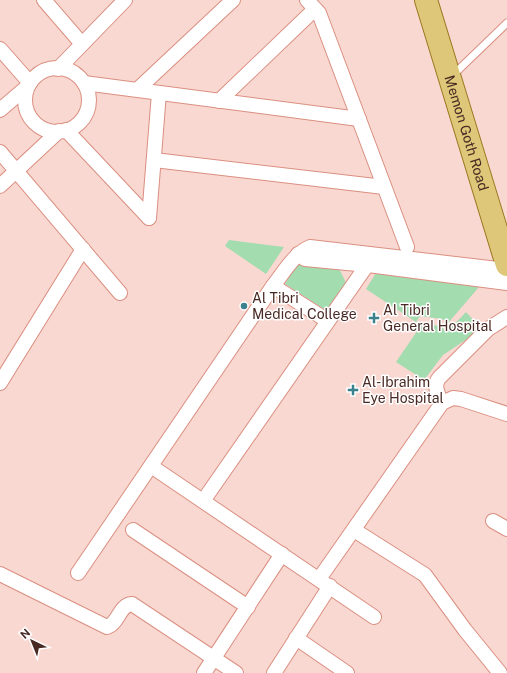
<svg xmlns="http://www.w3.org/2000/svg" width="507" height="673" font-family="'Public Sans',sans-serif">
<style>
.green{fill:#a2dcaf}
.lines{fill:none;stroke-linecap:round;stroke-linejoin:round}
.service-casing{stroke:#db8f81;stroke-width:9}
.minor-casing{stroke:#db8f81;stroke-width:16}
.primary-casing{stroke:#9b7821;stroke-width:24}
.service{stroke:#fff;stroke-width:7}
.minor{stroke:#fff;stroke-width:14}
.primary{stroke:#dec779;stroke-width:22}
.poi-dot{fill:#3c818e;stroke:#fff;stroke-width:1.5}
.labels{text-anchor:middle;stroke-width:3;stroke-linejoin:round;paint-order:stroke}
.street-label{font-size:14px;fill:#482923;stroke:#fff}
.poi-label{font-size:14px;fill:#482923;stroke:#fff;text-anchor:start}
</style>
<rect width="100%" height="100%" fill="#f9d8d1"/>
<!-- green -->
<g class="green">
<path d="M229,240L284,247L266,274L225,246Z"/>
<path d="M299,262L337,264L346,283L327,311L285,284Z"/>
<path d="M376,273L479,287L448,323L442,319L420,316L416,322L366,289Z"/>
<path d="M466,312L482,329L443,355L424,380L396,362L422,324L440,326L447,332Z"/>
</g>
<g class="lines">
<defs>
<path id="service" d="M452,76L507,23"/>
<g id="minor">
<path d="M44,0L82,44"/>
<path d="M307,0L319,13L407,247"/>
<path d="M0,49L30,83"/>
<circle cx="57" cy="100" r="32"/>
<path d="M58,69L125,0"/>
<path d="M84,83L359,119"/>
<path d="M138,89L233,0"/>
<path d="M219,101L315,9"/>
<path d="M0,110L28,86"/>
<path d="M66,130L149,218"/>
<path d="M0,152L120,293"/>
<path d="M154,160L384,187"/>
<path d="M0,186L59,131"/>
<path d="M149,218L159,93"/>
<path d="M298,254L305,259L368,265L507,283"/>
<path d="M273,286L328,321"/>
<path d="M0,383L83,249"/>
<path d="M442,403C438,394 433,386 439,378L488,329L507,317"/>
<path d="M151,466L374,617"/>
<path d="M203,501L374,255"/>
<path d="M493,521L507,529"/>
<path d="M133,530L248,607"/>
<path d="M354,530L425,575L465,630L500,673"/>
<path d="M78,573L273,286C284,272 294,254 310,247L507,270"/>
<path d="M0,574L107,627C119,623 119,605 132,604L236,673"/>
<path d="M319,579L442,403L453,398L461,399L507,414"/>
<path d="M296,638L347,673"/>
<path d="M204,673L282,554"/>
<path d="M274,673L330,586"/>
</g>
<g id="primary">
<path id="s1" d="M426,0L507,265"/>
</g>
</defs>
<!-- service casing -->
<use href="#service" class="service-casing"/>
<!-- minor casing -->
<use href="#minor" class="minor-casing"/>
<!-- primary casing -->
<use href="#primary" class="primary-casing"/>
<!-- service -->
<use href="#service" class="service"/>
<!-- minor -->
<use href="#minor" class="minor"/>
<!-- primary -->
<use href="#primary" class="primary"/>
</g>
<!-- markers -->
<g class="poi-dot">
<circle cx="244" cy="306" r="4"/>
<path d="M372 312h4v4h4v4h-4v4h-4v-4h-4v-4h4z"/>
<path d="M351 384h4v4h4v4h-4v4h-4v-4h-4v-4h4z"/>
</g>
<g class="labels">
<!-- street labels -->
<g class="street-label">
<text dy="5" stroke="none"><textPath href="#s1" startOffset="139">Memon Goth Road</textPath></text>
</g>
<!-- poi labels -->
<g class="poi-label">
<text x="252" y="303">Al Tibri<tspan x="252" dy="16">Medical College</tspan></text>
<text x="383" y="315">Al Tibri<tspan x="383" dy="16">General Hospital</tspan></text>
<text x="362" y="387">Al-Ibrahim<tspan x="362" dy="16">Eye Hospital</tspan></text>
</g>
</g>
<!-- north arrow -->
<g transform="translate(32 641) rotate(317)" stroke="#ffffff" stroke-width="3" paint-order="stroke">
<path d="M0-3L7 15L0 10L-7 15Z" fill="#482923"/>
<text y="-6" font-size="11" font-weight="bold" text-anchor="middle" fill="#482923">N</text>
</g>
</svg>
